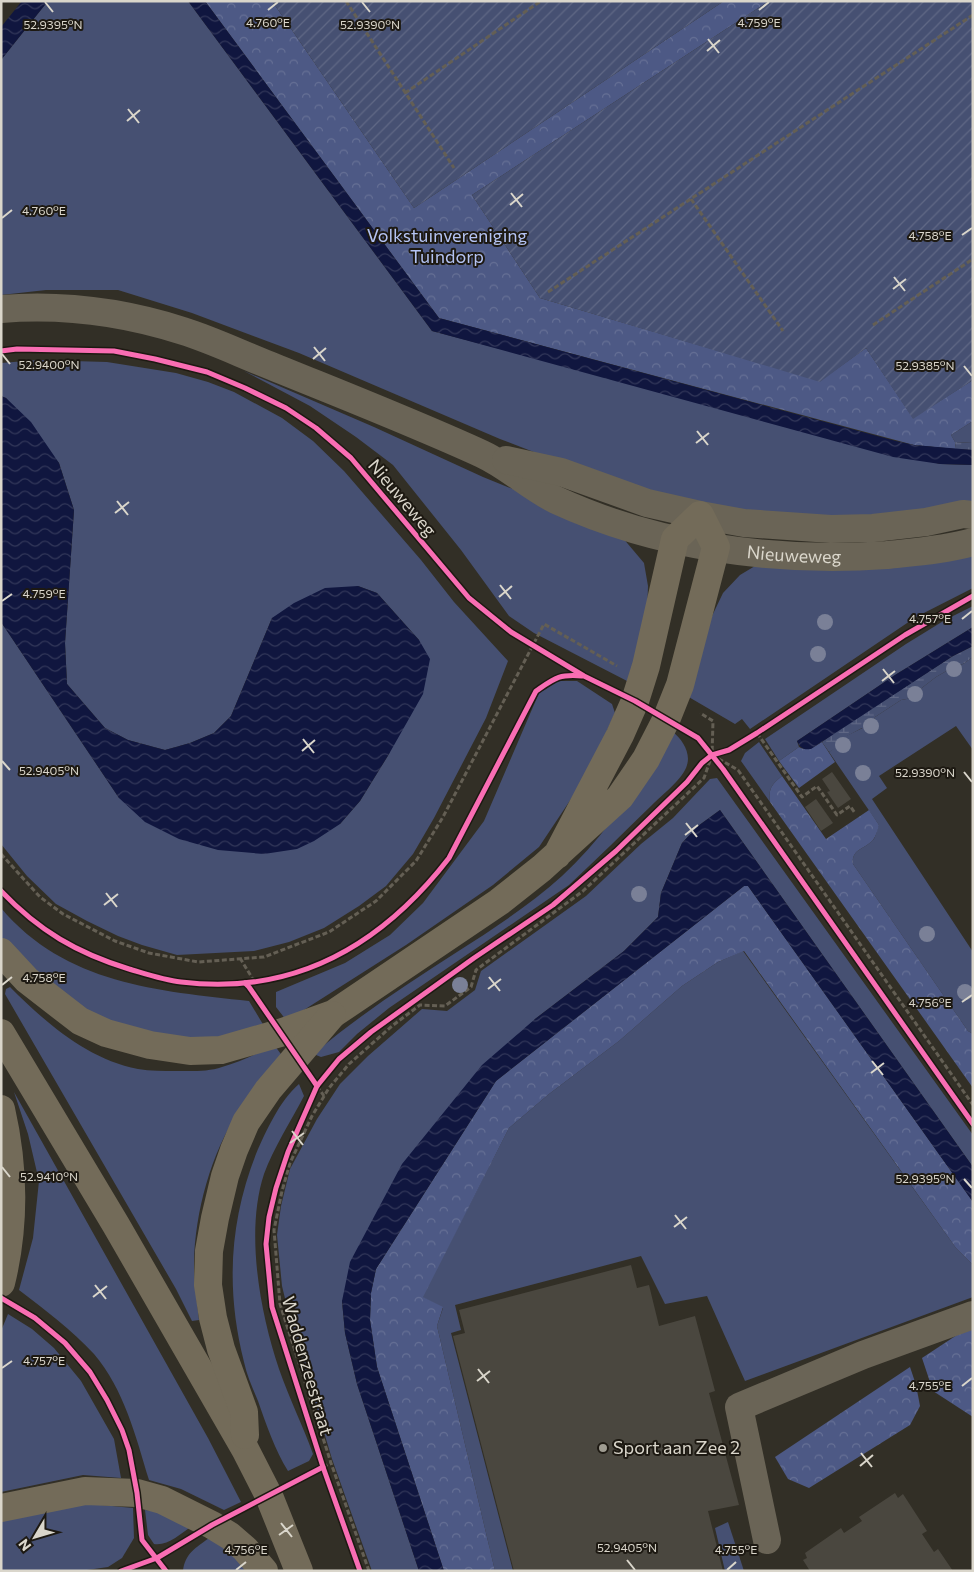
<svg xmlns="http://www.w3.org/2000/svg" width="974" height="1572" font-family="Commissioner,sans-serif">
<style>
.grass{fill:#465072}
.forest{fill:url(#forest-crowns)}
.wetland{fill:url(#wetland-marsh)}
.garden{fill:url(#garden-furrows)}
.water{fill:url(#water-waves)}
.building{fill:#4a473f}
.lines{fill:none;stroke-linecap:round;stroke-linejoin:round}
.path{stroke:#645f54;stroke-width:3;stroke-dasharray:5 2.5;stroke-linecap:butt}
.minor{stroke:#6a6456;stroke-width:28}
.major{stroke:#736b59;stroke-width:28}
.cycleway-casing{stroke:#1d1912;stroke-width:8}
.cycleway{stroke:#f96db3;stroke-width:5}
.tree{fill:#7a8097}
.ticks{fill:none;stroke:#dad6cb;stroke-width:2}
.poi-dot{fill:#9f9c91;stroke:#1d1912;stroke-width:2}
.labels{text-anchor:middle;stroke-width:4;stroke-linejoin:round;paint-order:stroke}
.park-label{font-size:18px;fill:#b4c3f3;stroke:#1d1912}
.street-label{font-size:18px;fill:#dad6cb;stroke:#1d1912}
.poi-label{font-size:18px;fill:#dad6cb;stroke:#1d1912;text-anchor:start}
.ticks-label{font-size:12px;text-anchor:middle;fill:#dad6cb;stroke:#1d1912;stroke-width:4;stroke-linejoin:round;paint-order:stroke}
</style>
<defs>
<pattern id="forest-crowns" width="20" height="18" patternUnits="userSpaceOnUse" patternTransform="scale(1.25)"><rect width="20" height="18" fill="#4d5985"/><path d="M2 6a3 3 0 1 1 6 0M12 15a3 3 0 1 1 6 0" fill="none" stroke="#667095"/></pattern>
<pattern id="wetland-marsh" width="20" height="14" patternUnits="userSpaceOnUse" patternTransform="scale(1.25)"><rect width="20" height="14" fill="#465072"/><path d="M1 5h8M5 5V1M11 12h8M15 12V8" fill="none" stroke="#606885"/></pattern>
<pattern id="garden-furrows" width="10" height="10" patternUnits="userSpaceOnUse" patternTransform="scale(1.25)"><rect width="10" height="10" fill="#465072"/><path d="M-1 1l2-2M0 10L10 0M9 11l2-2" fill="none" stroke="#606885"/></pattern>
<pattern id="water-waves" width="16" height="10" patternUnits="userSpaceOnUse" patternTransform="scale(1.25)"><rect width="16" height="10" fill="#10163f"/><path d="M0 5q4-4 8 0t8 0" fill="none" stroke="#323759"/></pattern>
</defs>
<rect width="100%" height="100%" fill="#322f26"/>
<!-- grass -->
<g class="grass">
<path d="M48,1H188L432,331L940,464L973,465V504L886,518L728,511L611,482L500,439L299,353L192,313L118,290H46L1,295V60Z"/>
<path d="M38,360L107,362L176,373L208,382L234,392L282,418L313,441L344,471L421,560L454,602L508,661L486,718L434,818L413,854L386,886L359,906L324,928L289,942L254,951L177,955L142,945L118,936L87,921L56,904L27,876L1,844V622L119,798L340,824L360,801L389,754L419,640L377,593L358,586L272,618L231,716L214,733L190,743L165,750L128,740L105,728L67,684L65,643L74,510L59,463L6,398L1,396V363Z"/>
<path d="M244,371L374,427L483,477L617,531L644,563L648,586L647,615L629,682L534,633L509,616L461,550L393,465L356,437L310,406Z"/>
<path d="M973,421V443L955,442L951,435Z"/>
<path d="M973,551V588L916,617L750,729L742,719L735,724L687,696L712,616L723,593L740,575L755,566Z"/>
<path d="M973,606V627L895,675L797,741L799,747L779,761L765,739L906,644L945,620Z"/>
<path d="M973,657V750L956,726L879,776L887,788L872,799L973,952V1034L968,1031L853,864C851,849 865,849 873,840C876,837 877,829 879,825L829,752L846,740V736L875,722V717L901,700L912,698L923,687L936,677L955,666L963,664Z"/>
<path d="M558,681H577L612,704L615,713L587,775L539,847L493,885L406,945L296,1015L286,1020L276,1007V992L345,963L390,935L423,903L484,821L539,693Z"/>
<path d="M673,732C682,739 691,753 687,765C684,778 661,796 652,805C624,832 597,859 569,885L389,1008L357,1034L339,1052L321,1057L316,1055L317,1051C361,1014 409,983 457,952C493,929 530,905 562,876C607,835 639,781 673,732Z"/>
<path d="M759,742L782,776C772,784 768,789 770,802L741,761L745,753Z"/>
<path d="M717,778L973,1135V1167L720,810L698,826L682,843L661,893L658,917L624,951L535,1019L342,1301L345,1333L357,1384L419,1571H372L332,1459L289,1315L282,1286L277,1235L281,1206L290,1169L317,1119L340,1084L368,1056L422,1009L447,1011L475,990L481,971L586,896L641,844L673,818L710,779Z"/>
<path d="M1,908C65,984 158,991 249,1001L264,1026L210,1039L169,1038L86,1016L1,943Z"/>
<path d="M743,951L956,1248L973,1265V1297L745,1381L707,1296L665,1304L641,1256L455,1305L461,1330L451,1333L513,1571H495L437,1326L443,1308L422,1297L509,1128L549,1094L619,1041L682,986L718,962Z"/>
<path d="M10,987C46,1023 87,1059 138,1069C150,1071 163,1071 176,1071C190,1071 208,1072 222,1067C240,1062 257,1053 275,1046L283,1057C268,1075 252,1092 239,1111C211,1153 195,1212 194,1263C194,1282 197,1301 199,1320L192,1321L176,1289L5,994L6,989Z"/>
<path d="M299,1084L304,1096C292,1119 273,1149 264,1174C245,1232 260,1312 279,1369C289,1398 303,1426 313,1454L309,1461L288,1471C275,1450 266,1424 258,1401C253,1389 247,1376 244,1362C226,1291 229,1223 256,1154C266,1131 280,1100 299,1084Z"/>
<path d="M14,1092L208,1438L241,1502L224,1510L181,1489L149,1480C136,1437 124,1389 94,1354C72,1330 45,1310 19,1290L33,1238L39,1181L28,1134Z"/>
<path d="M8,1314L32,1329L54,1348L81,1381L114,1439L121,1478L83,1475L1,1492V1331Z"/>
<path d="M80,1503L133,1508L134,1538L122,1558L108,1567L80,1571H1V1521Z"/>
<path d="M145,1510L154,1511L192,1526C180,1534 168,1546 154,1544L148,1535Z"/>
<path d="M728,1522L744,1571H725L715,1528Z"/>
<path d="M209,1538L232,1554L251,1571H183C185,1553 196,1548 209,1538Z"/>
</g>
<!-- forest -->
<g class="forest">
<path d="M205,1H272L414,208L724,1H769L472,195L540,298L820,381L866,348L913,418L973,380V421L951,435L955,442L956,449L914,445L439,318Z"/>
<path d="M822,742L835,762L799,788L779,761L799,747C808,752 814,747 822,742Z"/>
<path d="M782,776L826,839L869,810L879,825C878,829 876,836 873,840C865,849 851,849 853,864L968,1031L973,1034V1088L770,802C768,789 772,784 782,776Z"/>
<path d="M744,886H748L973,1202V1265L956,1248L744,951L718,962L682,986L619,1041L549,1094L509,1128L423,1297L443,1307L437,1326L495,1571H444L377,1367L370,1320L371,1293L376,1269L496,1081Z"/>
<path d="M973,1327V1417L933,1391L922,1358L960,1333Z"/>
<path d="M910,1367L916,1385L920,1406L910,1425L809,1488L788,1479L775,1457Z"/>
</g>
<!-- wetland -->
<g class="wetland">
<path d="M955,442L973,443V450L956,449Z"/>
<path d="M973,646V657L963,664L955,666L936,677L923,687L912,698L901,700L875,717L873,728L867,731L862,728L847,736L846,745L841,750L836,748L829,752L822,742L838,730L953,656Z"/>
</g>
<!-- garden -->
<g class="garden">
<path d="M272,1H724L414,208Z"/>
<path d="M769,1H973V380L913,419L866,348L820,382L540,298L472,195Z"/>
</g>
<!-- water -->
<g class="water">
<path d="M22,1H48L1,60V27Z"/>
<path d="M188,1H205L439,318L896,441L914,445L973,450V465L940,464L893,457L432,331Z"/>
<path d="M1,396L6,398L31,422L59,463L74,510L65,643L67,684L105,728L128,740L165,750L190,743L214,733L231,716L272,618L294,603L325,588L358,586L377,593L419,640L430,659L423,694L389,754L360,801L340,824L314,841L297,849L264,854L218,850L179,839L145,822L119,798L1,622Z"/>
<path d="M973,627V646L953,656L811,749C803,750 800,748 797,741L895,675Z"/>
<path d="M720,810L973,1167V1202L748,886H744L496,1081L376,1269L371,1293L370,1320L377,1367L444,1571H419L357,1384L345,1333L342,1301L350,1262L402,1164L482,1065L535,1019L624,951L658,917L661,893L682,843L698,826Z"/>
</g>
<!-- building -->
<g class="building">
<path d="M832,772L851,799L838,808L827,792L830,791L822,779Z"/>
<path d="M816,799L833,823L821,831L805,807Z"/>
<path d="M631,1265L637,1288L649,1285L659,1326L695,1316L715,1391L709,1393L739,1505L708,1511L723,1571H514L453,1336L465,1333L459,1310Z"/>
<path d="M895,1493L898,1498L903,1494L927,1531L922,1534L934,1552L938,1549L953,1571H810L803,1560L807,1558L805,1553L841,1528L844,1533L862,1521L859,1517Z"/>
</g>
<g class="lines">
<!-- path -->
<g class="path">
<path d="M346,1L454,168"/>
<path d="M405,93L541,1"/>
<path d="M691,199L783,331"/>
<path d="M548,292L973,15"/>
<path d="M873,325L973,259"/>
<path d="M757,733L802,797L817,786L837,815L850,806L855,813"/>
<path d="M712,755L738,770L973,1105"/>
<path d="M1,854L40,897L63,914L115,941L149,953L198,962L264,957L329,932L376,901L416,861L443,817L544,624L617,666"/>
<path d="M240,958L254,981"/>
<path d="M317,1086L324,1096"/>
<path d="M323,1467L331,1463"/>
<path d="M369,1571L331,1463L280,1304L274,1230L282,1191L290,1163L312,1116L329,1088L349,1064L392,1026L420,1005L445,1006L471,987L476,970L583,891L704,778L712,755L713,721L700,713"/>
</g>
<!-- minor -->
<g class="minor">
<path id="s1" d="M1,309C63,304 124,312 183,331C212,340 241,354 269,365C340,394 412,422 482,454C508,466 530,487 556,500C658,547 776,563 887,555C915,552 945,550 973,542"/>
<path d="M506,460L561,472L647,503L700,515L744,523L831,529L873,528L926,522L963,514L973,515"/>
<path d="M767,1540L739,1407L863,1355L973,1315"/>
</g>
<!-- major -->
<g class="major">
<path d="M1,952L27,980L80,1021L106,1033L150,1045L190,1051L221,1050L280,1033L333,1014L499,902L542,868L620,797L646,759L666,720L680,685L716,547L700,515L675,539L646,666L635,701L620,735L557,855"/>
<path d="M1,1033L116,1225L245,1449L269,1496L299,1571"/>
<path d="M1,1109C14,1166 15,1226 1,1283"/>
<path d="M245,1435L244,1412L221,1349L213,1318L208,1285L209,1251L215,1218L225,1176L234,1150L246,1122L268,1090L332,1015"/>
<path d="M1,1508L85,1491L137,1493L162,1500L212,1525L230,1536L245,1549L264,1571"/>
</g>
<defs>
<g id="cycleway">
<path d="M1,351L17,349L114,351L155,359L207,372L245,388L286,408L316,428L351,458L469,598L511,632L584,676L635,701L698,738L723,769L973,1124"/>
<path d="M1,891C39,931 77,953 129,969C146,974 163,980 181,982C294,996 381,946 449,858L536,691C555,678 559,674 582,676"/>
<path d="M245,983L249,987L317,1086"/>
<path d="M1,1298L35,1318L65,1343L90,1372L107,1400L122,1430L129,1450L137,1493L142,1540L166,1571"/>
<path d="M121,1571L157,1558L212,1525L323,1467"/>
<path d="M360,1571L323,1467L272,1307L266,1244L269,1217L276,1188L288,1152L317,1086L339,1059L371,1032L474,958L553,905L616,851L687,782L702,763L712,755L729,750L757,733L905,635L973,596"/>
</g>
</defs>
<!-- cycleway casing -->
<use href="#cycleway" class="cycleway-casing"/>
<!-- cycleway -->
<use href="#cycleway" class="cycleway"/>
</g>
<!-- trees -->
<g class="tree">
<circle cx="825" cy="622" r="8"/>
<circle cx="818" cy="654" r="8"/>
<circle cx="954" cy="669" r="8"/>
<circle cx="915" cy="694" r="8"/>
<circle cx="871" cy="726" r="8"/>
<circle cx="843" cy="745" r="8"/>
<circle cx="863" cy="773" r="8"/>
<circle cx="639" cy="894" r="8"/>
<circle cx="927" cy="934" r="8"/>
<circle cx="460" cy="985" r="8"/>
<circle cx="965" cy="992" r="8"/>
</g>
<!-- ticks -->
<path class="ticks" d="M45,2L53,12M362,2L370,12M268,10L278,2M759,10L769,2M708,39L719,53M707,51L720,40M128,109L139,123M127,121L140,110M511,193L522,207M510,205L523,194M2,218L12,210M962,235L972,228M894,277L905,291M893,289L906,279M314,347L325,361M2,354L10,364M313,359L326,348M964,366L972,376M697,431L708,445M696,443L709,433M117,501L128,515M115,513L129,502M500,585L511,599M499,597L512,586M2,601L12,594M962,619L972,611M883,669L894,683M882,681L895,671M303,739L314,753M302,751L315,740M2,761L10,770M964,772L972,782M686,823L697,837M685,835L698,825M106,893L117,907M104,905L118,894M489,977L500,991M2,985L12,977M488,989L501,979M962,1002L972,995M872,1061L883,1075M871,1073L884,1063M292,1131L303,1145M290,1143L304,1133M2,1167L10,1177M964,1179L972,1188M675,1215L686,1229M674,1227L687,1217M95,1285L106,1299M93,1297L107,1286M2,1368L12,1361M478,1369L489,1383M477,1381L490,1371M962,1386L972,1378M861,1453L872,1467M860,1466L873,1455M281,1523L292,1537M279,1535L293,1525M627,1560L635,1570M236,1570L246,1562M727,1570L736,1562"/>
<!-- markers -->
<circle class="poi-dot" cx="603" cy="1448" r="5"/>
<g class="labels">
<!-- park labels -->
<g class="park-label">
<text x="447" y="242">Volkstuinvereniging<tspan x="447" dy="21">Tuindorp</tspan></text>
</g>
<!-- street labels -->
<g class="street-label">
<text transform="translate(402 498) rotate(50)" y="6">Nieuweweg</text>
<text dy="6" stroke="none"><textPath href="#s1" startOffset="841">Nieuweweg</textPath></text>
<text transform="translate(307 1366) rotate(74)" y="6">Waddenzeestraat</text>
</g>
<!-- poi labels -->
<g class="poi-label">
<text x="613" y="1454">Sport aan Zee 2</text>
</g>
</g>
<g class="ticks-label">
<text x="268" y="27">4.760°E</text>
<text x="759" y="27">4.759°E</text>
<text x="53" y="29">52.9395°N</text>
<text x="370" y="29">52.9390°N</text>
<text x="44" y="215">4.760°E</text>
<text x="930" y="240">4.758°E</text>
<text x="49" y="369">52.9400°N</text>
<text x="925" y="370">52.9385°N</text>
<text x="44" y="598">4.759°E</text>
<text x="930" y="623">4.757°E</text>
<text x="49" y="775">52.9405°N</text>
<text x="925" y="777">52.9390°N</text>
<text x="44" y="982">4.758°E</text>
<text x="930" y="1007">4.756°E</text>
<text x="49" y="1181">52.9410°N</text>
<text x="925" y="1183">52.9395°N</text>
<text x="44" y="1365">4.757°E</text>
<text x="930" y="1390">4.755°E</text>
<text x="627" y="1552">52.9405°N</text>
<text x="246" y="1554">4.756°E</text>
<text x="736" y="1554">4.755°E</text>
</g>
<!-- border -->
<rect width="974" height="1572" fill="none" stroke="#dad6cb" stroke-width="5"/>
<!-- north arrow -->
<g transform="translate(35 1537) rotate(232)" stroke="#1d1912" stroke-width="4" paint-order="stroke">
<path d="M0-4L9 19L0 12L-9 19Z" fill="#dad6cb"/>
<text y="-8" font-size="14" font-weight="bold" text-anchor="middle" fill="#dad6cb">N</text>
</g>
</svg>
